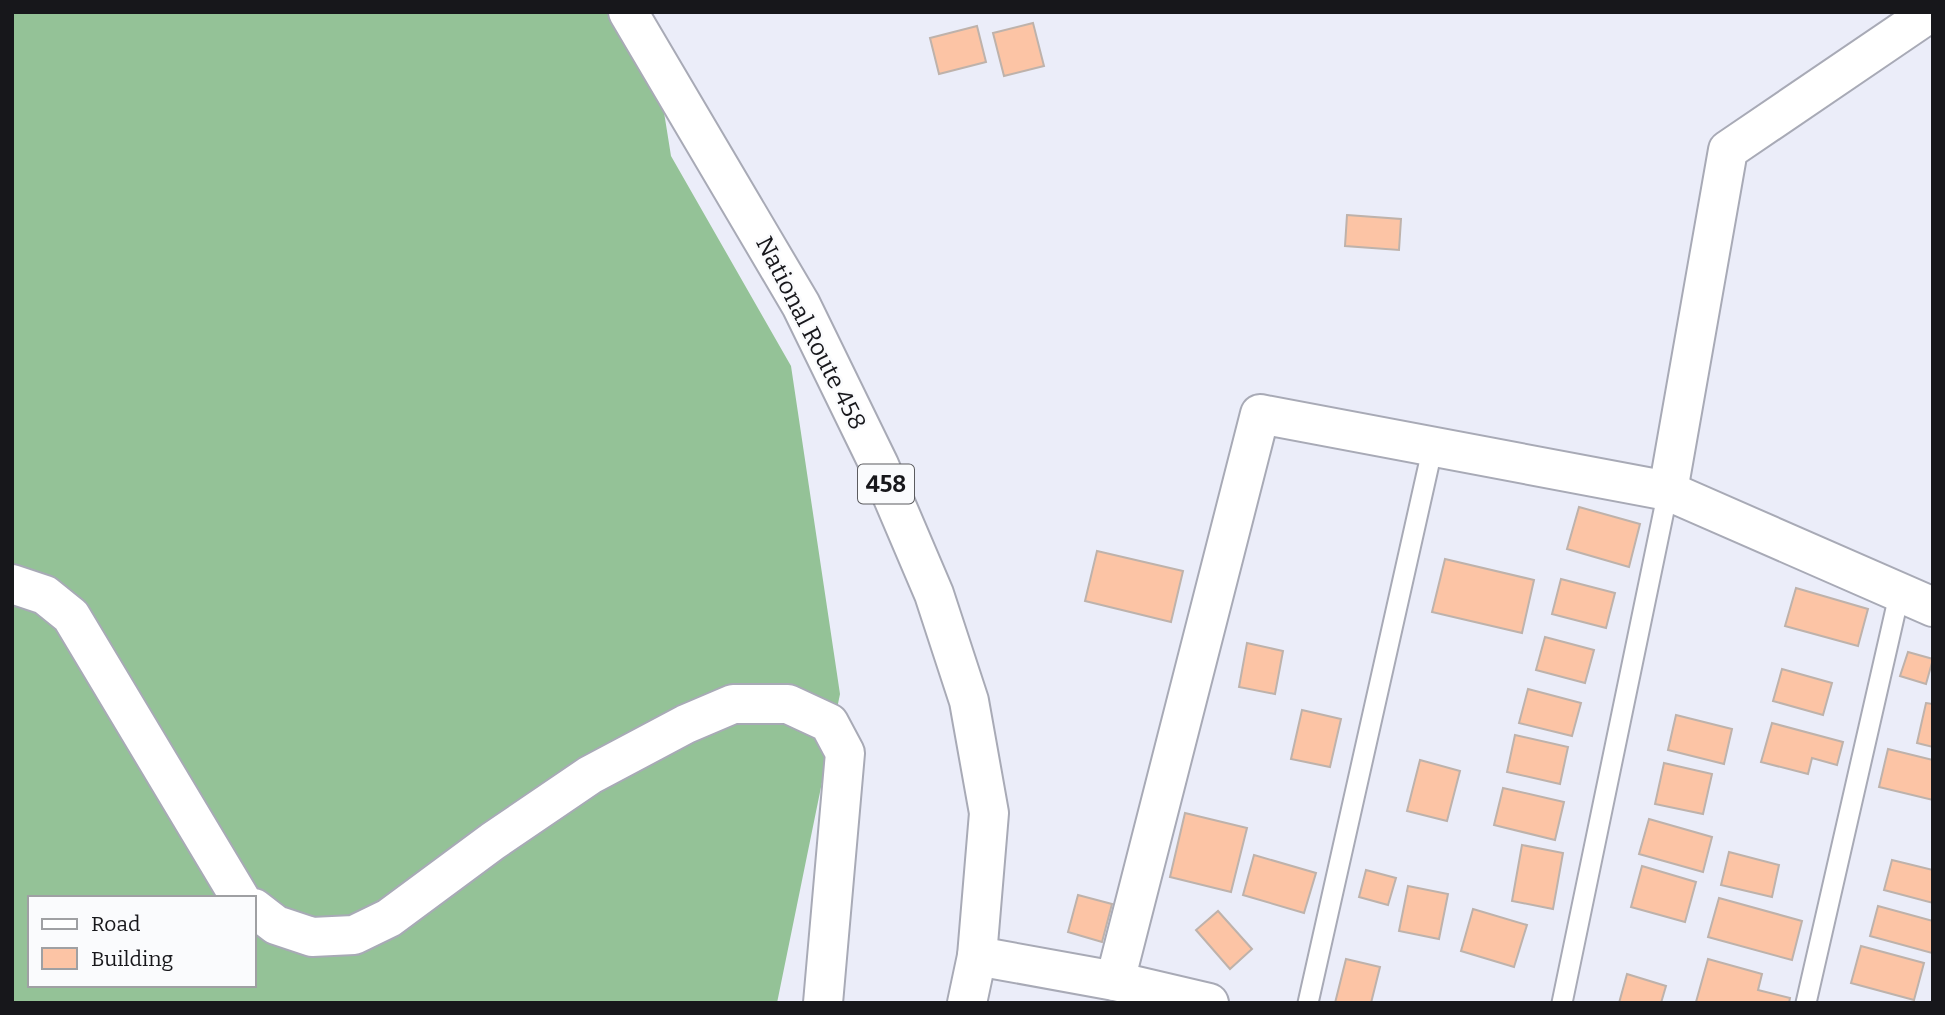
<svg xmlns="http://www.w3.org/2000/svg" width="1945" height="1015" font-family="Bitter,serif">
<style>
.forest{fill:#94c297;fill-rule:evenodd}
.building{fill:#fcc4a5;stroke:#beb2ab;stroke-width:2}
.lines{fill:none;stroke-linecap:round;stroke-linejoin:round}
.service-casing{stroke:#a8aab6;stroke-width:23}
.minor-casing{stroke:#a8aab6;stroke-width:42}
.trunk-casing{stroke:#a8aab6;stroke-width:42}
.service{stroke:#fff;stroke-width:19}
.minor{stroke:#fff;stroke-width:38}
.trunk{stroke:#fff;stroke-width:38}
.labels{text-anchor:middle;stroke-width:5;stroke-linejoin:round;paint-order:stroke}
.shield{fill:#fafbfd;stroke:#5b5b5f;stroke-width:2}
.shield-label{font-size:23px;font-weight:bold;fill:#17171b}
.street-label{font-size:24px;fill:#17171b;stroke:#fafbfd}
</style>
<rect width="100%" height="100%" fill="#ebedf9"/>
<!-- forest -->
<path class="forest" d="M12,12H648L671,156L791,366L840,694L777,1003H12ZM30,898H254V985H30Z"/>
<!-- building -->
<g class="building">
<path d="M1033,23L1044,66L1004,76L993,33Z"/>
<path d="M977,26L986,62L939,74L930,38Z"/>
<path d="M1347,215L1401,219L1399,250L1345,246Z"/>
<path d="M1579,507L1640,524L1629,567L1567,549Z"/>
<path d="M1097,551L1183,571L1171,622L1085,601Z"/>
<path d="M1445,559L1534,580L1522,633L1432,612Z"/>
<path d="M1561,579L1615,593L1606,628L1552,614Z"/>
<path d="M1796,588L1868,609L1858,646L1785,626Z"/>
<path d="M1545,637L1594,650L1585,683L1536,670Z"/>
<path d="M1247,643L1283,651L1275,694L1239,687Z"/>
<path d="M1908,652L1933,659L1926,684L1900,676Z"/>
<path d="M1782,669L1832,683L1823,715L1773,701Z"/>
<path d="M1528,689L1581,703L1572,736L1519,723Z"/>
<path d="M1926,703L1933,704V747L1917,743Z"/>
<path d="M1302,710L1341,719L1330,767L1291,759Z"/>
<path d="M1676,715L1732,729L1724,764L1668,750Z"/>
<path d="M1772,723L1843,742L1837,765L1812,758L1808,774L1761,762Z"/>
<path d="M1515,735L1568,747L1560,784L1507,772Z"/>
<path d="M1888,749L1933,760V800L1879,787Z"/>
<path d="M1420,760L1460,771L1447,821L1407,811Z"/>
<path d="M1664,763L1712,774L1703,814L1655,804Z"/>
<path d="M1503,788L1564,802L1555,840L1494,825Z"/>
<path d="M1185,813L1247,828L1231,892L1170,877Z"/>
<path d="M1649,819L1712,837L1703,872L1639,854Z"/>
<path d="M1522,845L1563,853L1553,909L1512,901Z"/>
<path d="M1729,852L1779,865L1772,897L1721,885Z"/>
<path d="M1254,855L1316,873L1304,913L1243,895Z"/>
<path d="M1892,860L1933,870V903L1884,890Z"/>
<path d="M1642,866L1696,882L1685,922L1631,907Z"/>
<path d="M1366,870L1396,878L1388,905L1359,897Z"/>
<path d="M1408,886L1448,894L1439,939L1399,931Z"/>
<path d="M1078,895L1112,904L1102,942L1068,932Z"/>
<path d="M1719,898L1802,921L1792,960L1708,937Z"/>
<path d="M1878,906L1933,921L1932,953L1870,936Z"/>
<path d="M1473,909L1527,925L1514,967L1461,951Z"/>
<path d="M1218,911L1252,949L1230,969L1196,930Z"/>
<path d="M1861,946L1924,963L1914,1000L1851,983Z"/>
<path d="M1346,959L1380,967L1371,1003H1335Z"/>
<path d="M1708,959L1762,974L1758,990L1790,998L1789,1003L1696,1002Z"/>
<path d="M1627,974L1666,986L1661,1003H1619Z"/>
</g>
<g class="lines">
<defs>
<g id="service">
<path d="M1308,1003L1433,446"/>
<path d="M1562,1003L1668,491"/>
<path d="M1806,1003L1900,591"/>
</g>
<g id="minor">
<path d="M1668,491L1728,150L1931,12"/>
<path d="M12,584L45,595L71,616L240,898"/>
<path d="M254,908L276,925L312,937L354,935L389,918L493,841L590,775L686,724L733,704H788L829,723L845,753L823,1003"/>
<path d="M977,956L1115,981L1209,1003"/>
<path d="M1115,981L1260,414L1668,491L1933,607"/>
</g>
<path id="trunk" d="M628,12L801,305L879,465L934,594L969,701L989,813L977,956L967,1003"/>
</defs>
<!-- service casing -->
<use href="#service" class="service-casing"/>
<!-- minor casing -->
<use href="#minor" class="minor-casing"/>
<!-- trunk casing -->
<use href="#trunk" class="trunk-casing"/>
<!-- service -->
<use href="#service" class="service"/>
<!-- minor -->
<use href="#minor" class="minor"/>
<!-- trunk -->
<use href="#trunk" class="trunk"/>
</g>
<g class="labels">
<!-- shield labels -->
<rect class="shield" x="858" y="464.5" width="56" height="39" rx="5"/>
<g class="shield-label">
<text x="886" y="492">458</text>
</g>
<!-- street labels -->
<g class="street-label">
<text transform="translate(811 333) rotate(63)" y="8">National Route 458</text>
</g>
</g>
<!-- border -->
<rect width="1945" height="1015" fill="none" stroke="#17171b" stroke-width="28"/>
<!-- legend -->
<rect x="28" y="896" width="228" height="91" fill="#fafbfd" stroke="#9fa0a3" stroke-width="2"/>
<rect x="42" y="919" width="35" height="10" fill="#ffffff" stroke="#9fa0a3" stroke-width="2"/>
<text x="91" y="931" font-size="21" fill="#17171b">Road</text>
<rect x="42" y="948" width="35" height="21" fill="#fcc4a5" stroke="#9fa0a3" stroke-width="2"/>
<text x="91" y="966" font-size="21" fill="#17171b">Building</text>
</svg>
